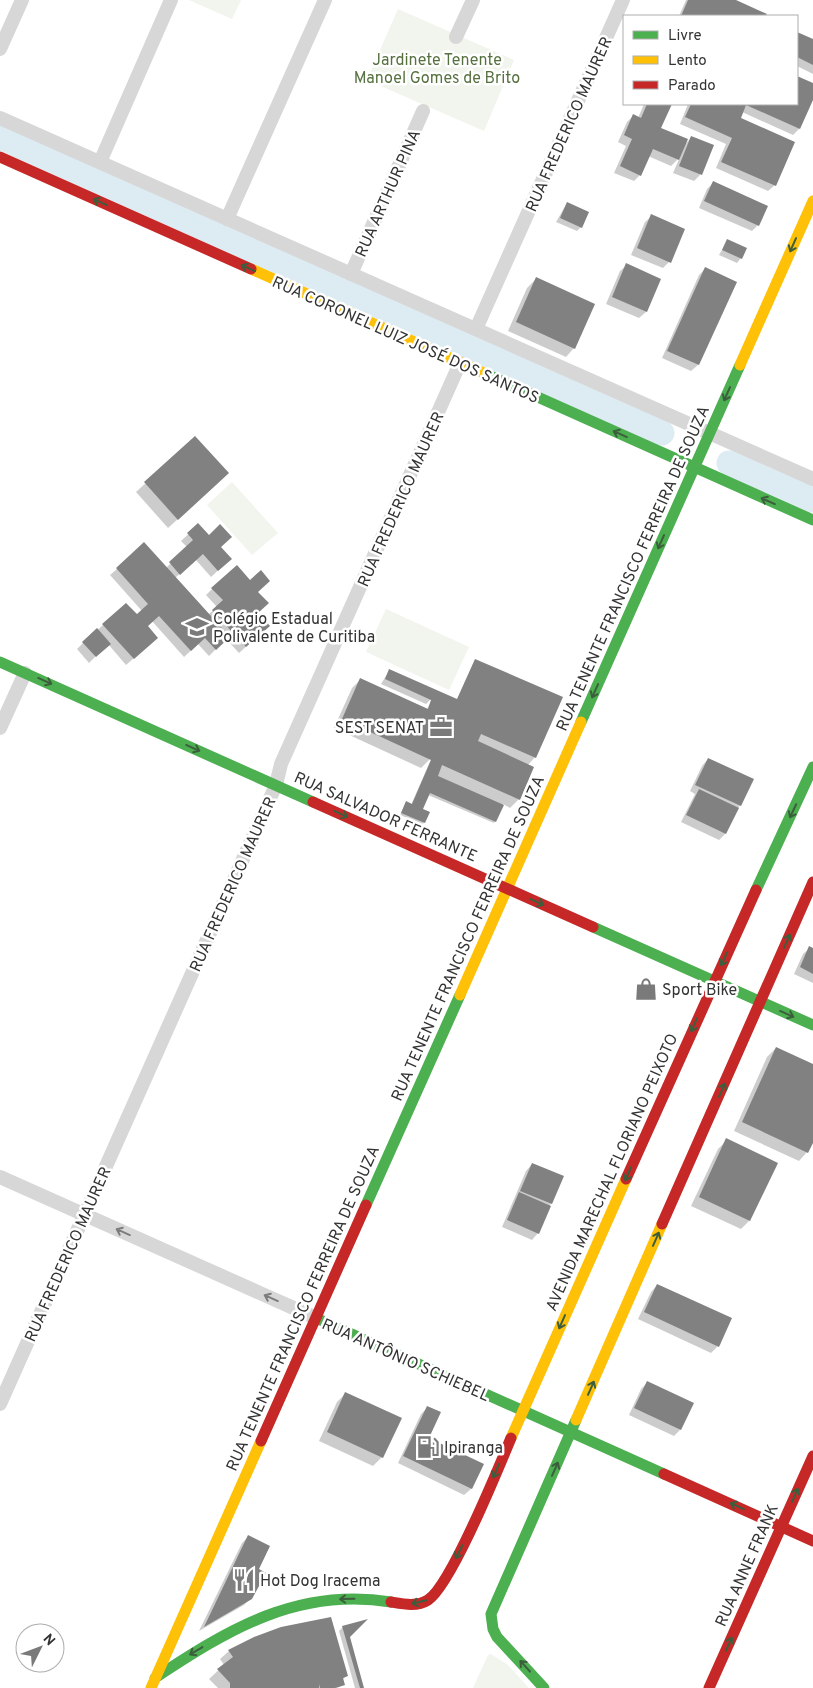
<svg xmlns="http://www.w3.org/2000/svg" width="813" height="1688" font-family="Overpass,sans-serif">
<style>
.green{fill:#f1f5ed}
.shadow{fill:#0003}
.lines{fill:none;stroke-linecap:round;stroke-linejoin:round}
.river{stroke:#ddebf3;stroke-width:25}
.building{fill:#818181}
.street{stroke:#d7d7d7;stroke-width:14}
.fast{stroke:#4caf50;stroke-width:11}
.slow{stroke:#ffc107;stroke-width:11}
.jam{stroke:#c62828;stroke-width:11}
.oneway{stroke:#3c5e3d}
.oneway2{stroke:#7d7d7d}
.labels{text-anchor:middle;stroke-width:5;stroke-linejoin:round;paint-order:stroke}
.park-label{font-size:16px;fill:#56703f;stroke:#fff}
.street-label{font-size:16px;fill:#333;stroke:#fff}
.poi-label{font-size:16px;fill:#333;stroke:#fff;text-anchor:start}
</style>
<rect width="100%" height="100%" fill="#fff"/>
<!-- green -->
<g class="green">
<path d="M189,0H241L232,19Z"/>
<path d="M398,9L514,60L484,131L367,80Z"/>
<path d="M232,482L278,533L252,555L207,505Z"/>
<path d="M386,609L469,647L449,690L366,652Z"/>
<path d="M491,1654L508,1665L529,1688H473L488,1655Z"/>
</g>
<!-- shadow -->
<g class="shadow">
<path d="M686,0H733L765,14L764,16H679Z"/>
<path d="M797,33L813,40V74L797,66Z"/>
<path d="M797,78L813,85V97L799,129L793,135L742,112L739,119L775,185L768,191L716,168L726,144L680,124L688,104H797Z"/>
<path d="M644,104H670L660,129L684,145L692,137L712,146L700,175L694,181L673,173L680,157L671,166L648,156L640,175L634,181L614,173L626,146L618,142L627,122L633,116L638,118Z"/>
<path d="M713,183L758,225L752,231L699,208L707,189Z"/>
<path d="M567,203L581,227L577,231L556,222Z"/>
<path d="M652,216L669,262L663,268L631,255L645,222Z"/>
<path d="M727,241L741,258L737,263L719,255Z"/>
<path d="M627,265L660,279L646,312L639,318L606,304L620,271Z"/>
<path d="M705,269L735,282L698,365L691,371L662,358L699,275Z"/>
<path d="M536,279L574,348L566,357L508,331L527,288Z"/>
<path d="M195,438L219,482L168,528L136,492Z"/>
<path d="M198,525L220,547L224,565L211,577L196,560L175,578L208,615L217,607L206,595L212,589L257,592V613L262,632L239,653L226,639L209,656L198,644L184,657L152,621L146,627L150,644L126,665L108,644L89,663L77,649L83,643L103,625L137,616L142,611L110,575L117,569L166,568L187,547L181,541Z"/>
<path d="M389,671L535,757L528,765L519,799L510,808L503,804L494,823L428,795L421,809L424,822L423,824L400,815L406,803L411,805L432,757L421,768L334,728L352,688L361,679L427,709L433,697L426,704L381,684Z"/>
<path d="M708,759L740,805L725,834L719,840L681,822L695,794L690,791L702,766Z"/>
<path d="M810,948L813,950V983L794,974L803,954Z"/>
<path d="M776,1048L813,1065V1140L807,1152L799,1161L734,1131L767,1057Z"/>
<path d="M727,1140L749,1221L741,1229L691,1206L718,1149Z"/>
<path d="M532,1164L551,1203L538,1233L532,1240L502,1227L526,1171Z"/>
<path d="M657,1285L718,1346L711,1353L638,1319L651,1292Z"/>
<path d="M647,1383L680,1430L674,1436L629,1415L641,1389Z"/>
<path d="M345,1394L382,1457L373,1466L319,1441L337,1402Z"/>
<path d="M428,1407L427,1438L482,1465L471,1489L464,1495L398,1463L421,1414Z"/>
<path d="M248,1537L257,1570L251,1598L244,1605L199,1631L242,1543Z"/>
<path d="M343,1627L348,1637L363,1688H355L339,1631Z"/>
<path d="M229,1651L346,1676L342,1680L344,1685L337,1688H218L209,1679L224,1665L220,1659Z"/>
</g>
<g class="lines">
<!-- river -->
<g class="river">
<path d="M0,137L662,433"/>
<path d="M729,463L813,500"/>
</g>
</g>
<!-- building -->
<g class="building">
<path d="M688,0H736L767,14L765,16H681Z"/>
<path d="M797,32L813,39V65L797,57Z"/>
<path d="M797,76L813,83V100L800,129L746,105L741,118L795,142L776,186L721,162L732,138L685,117L691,104H797Z"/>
<path d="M647,104H672L661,128L688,139L679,160L653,149L641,176L620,166L632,139L624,135L633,114L641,118Z"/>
<path d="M691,136L714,145L702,175L679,166Z"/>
<path d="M713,181L768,206L759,226L704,201Z"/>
<path d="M567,202L589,212L582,228L560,218Z"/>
<path d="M651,214L685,229L671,263L637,248Z"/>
<path d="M727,239L747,248L742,259L722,250Z"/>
<path d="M626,263L661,279L647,312L612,297Z"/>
<path d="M705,267L737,282L699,365L667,351Z"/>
<path d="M536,277L595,304L575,349L516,322Z"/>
<path d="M195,436L229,473L178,520L144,482Z"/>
<path d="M198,523L209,535L220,524L232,537L221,547L232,559L218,571L203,554L180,575L169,562L193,540L187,533Z"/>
<path d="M144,542L230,637L216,650L205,638L191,651L159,616L148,626L158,638L134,659L102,624L126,603L137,614L148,604L116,568Z"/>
<path d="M237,565L250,580L261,570L270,581L258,592L269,603L258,613L270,626L246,647L212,610L223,600L211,588Z"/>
<path d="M97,628L111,644L96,657L82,642Z"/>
<path d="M475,659L563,697L536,758L481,734L478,741L534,767L520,800L442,765L438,776L504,805L496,822L430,793L423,809L430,812L425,823L401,813L406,801L412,804L431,760L342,719L360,678L428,709L431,700L385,679L389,669L457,699Z"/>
<path d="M708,758L754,779L741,806L695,785Z"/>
<path d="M699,789L739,808L726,834L686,815Z"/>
<path d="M809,946L813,948V974L800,967Z"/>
<path d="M776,1047L813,1064V1143L808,1153L742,1122Z"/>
<path d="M726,1138L778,1163L750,1221L699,1197Z"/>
<path d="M532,1163L564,1176L552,1204L520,1191Z"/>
<path d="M519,1192L551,1206L539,1234L507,1220Z"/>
<path d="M657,1284L732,1318L719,1347L644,1312Z"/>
<path d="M647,1381L694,1403L681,1430L634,1408Z"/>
<path d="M345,1392L402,1418L383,1458L327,1432Z"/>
<path d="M427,1406L441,1412L429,1438L484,1464L472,1489L403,1456Z"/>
<path d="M248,1535L270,1546L259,1569L266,1573L252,1599L204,1627Z"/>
<path d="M331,1617L348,1676L343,1678L345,1685L335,1688H320L319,1684V1688H230V1683L217,1669L233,1657L228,1650L254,1637L281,1627Z"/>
<path d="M368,1619L350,1637L364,1688H360L342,1626Z"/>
</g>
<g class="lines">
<!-- street -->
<g class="street">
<path d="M456,37L473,0"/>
<path d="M0,49L22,0"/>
<path d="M0,118L813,479"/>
<path d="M100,162L171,0"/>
<path d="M227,219L325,0"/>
<path d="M351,274L423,111"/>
<path d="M476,329L623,0"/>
<path d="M0,728L25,673"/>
<path d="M0,1177L316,1318"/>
<path d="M0,1404L276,785L281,764L460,363"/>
</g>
<!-- fast -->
<g class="fast">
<path d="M486,374L813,520"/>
<path d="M0,662L313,802"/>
<path d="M581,722L740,365"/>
<path d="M756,890L813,767"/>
<path d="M593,927L813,1025"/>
<path d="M366,1205L460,995"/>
<path d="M316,1318L664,1474"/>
<path d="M155,1678C229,1629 298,1587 391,1602"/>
<path d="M544,1688L497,1637L493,1629L491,1614L576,1420"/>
</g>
<!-- slow -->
<g class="slow">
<path d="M251,269L486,374"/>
<path d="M740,365L813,201"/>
<path d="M460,995L581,722"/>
<path d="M576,1420L662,1224"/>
<path d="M511,1438L626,1179"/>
<path d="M151,1688L261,1441"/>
</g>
<!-- jam -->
<g class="jam">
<path d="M0,157L251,269"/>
<path d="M313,802L593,927"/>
<path d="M626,1179L756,890"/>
<path d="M662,1224L813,882"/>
<path d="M261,1441L366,1205"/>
<path d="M664,1474L813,1541"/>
<path d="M391,1602C403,1604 417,1607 428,1600C451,1585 498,1469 511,1438"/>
<path d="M709,1688L813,1456"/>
</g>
</g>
<!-- one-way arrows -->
<defs><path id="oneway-shaft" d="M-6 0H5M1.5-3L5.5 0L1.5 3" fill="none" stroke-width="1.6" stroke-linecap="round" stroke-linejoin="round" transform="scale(1.25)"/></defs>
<g class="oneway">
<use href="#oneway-shaft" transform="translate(100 202) rotate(-156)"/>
<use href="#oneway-shaft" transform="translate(793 245) rotate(114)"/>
<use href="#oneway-shaft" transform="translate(248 268) rotate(-156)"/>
<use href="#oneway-shaft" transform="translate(727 394) rotate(114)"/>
<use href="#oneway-shaft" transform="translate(620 434) rotate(-156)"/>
<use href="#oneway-shaft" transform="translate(768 501) rotate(-156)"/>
<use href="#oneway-shaft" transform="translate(661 542) rotate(114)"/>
<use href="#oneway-shaft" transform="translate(45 681) rotate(24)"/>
<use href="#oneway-shaft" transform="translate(595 691) rotate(114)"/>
<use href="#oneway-shaft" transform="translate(193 748) rotate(24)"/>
<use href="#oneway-shaft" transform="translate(793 811) rotate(115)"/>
<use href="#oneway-shaft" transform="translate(341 814) rotate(24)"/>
<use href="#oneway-shaft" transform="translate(537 902) rotate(24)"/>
<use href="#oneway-shaft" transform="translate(787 941) rotate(-66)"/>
<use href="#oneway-shaft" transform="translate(724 959) rotate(115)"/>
<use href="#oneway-shaft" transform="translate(787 1014) rotate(24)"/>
<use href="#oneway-shaft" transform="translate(694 1025) rotate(114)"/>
<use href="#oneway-shaft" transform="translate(722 1090) rotate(-66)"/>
<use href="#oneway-shaft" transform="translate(628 1174) rotate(114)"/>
<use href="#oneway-shaft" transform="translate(656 1239) rotate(-66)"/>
<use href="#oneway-shaft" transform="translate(562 1322) rotate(114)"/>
<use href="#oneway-shaft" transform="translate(591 1388) rotate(-66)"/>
<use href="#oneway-shaft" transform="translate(555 1469) rotate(-66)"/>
<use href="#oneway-shaft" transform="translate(496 1471) rotate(113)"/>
<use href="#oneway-shaft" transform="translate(795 1495) rotate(-66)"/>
<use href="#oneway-shaft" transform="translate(737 1506) rotate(-156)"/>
<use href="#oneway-shaft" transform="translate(459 1552) rotate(117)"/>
<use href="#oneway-shaft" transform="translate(347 1599) rotate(179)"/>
<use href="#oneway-shaft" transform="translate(419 1602) rotate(166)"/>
<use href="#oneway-shaft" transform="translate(729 1644) rotate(-66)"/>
<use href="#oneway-shaft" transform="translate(196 1651) rotate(149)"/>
<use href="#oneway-shaft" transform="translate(525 1666) rotate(-132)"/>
</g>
<g class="oneway2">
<use href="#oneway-shaft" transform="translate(123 1232) rotate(-156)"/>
<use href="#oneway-shaft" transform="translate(271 1298) rotate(-156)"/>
</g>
<!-- icons -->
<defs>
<symbol id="school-bare" viewBox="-9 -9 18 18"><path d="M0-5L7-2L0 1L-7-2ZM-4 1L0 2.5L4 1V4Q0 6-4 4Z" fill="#7a7a7a" stroke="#fff" stroke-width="2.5" paint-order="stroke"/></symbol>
<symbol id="office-bare" viewBox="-9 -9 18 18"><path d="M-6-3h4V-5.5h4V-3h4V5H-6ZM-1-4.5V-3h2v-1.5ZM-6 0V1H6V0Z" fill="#7a7a7a" stroke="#fff" stroke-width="2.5" paint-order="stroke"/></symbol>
<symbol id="shop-bare" viewBox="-9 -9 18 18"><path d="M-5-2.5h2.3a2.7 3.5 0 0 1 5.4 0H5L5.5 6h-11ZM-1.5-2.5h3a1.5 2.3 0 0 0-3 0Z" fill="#7a7a7a" stroke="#fff" stroke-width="2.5" paint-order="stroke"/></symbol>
<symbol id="fuel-bare" viewBox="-9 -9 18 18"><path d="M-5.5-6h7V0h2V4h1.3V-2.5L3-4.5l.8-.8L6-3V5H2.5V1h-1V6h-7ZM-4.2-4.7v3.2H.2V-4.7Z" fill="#7a7a7a" stroke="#fff" stroke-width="2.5" paint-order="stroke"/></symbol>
<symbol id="restaurant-bare" viewBox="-9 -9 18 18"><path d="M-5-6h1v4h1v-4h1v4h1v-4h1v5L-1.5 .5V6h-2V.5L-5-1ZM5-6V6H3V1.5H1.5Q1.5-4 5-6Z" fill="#7a7a7a" stroke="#fff" stroke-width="2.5" paint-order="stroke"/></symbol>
</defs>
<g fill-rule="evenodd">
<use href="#school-bare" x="181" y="611" width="32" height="32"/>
<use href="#office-bare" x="425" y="711" width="32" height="32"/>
<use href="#shop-bare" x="630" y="973" width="32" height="32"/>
<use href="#fuel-bare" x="412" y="1431" width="32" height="32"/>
<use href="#restaurant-bare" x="228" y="1564" width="32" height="32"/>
</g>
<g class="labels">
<!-- park labels -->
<g class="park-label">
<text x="437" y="65">Jardinete Tenente<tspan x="437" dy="18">Manoel Gomes de Brito</tspan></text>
</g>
<!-- street labels -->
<g class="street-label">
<text transform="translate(568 124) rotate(-66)" y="6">RUA FREDERICO MAURER</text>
<text transform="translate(387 193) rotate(-66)" y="6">RUA ARTHUR PINA</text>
<text transform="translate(406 339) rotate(24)" y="6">RUA CORONEL LUIZ JOSÉ DOS SANTOS</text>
<text transform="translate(400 499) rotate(-66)" y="6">RUA FREDERICO MAURER</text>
<text transform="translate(632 568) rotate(-66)" y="6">RUA TENENTE FRANCISCO FERREIRA DE SOUZA</text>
<text transform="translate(386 816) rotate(24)" y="6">RUA SALVADOR FERRANTE</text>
<text transform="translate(232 884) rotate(-66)" y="6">RUA FREDERICO MAURER</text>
<text transform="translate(467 938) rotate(-66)" y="6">RUA TENENTE FRANCISCO FERREIRA DE SOUZA</text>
<text transform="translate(611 1172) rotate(-66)" y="6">AVENIDA MARECHAL FLORIANO PEIXOTO</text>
<text transform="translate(67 1254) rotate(-66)" y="6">RUA FREDERICO MAURER</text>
<text transform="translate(302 1308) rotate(-66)" y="6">RUA TENENTE FRANCISCO FERREIRA DE SOUZA</text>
<text transform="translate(406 1359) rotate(24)" y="6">RUA ANTÔNIO SCHIEBEL</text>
<text transform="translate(746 1565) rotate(-66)" y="6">RUA ANNE FRANK</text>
</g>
<!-- poi labels -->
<g class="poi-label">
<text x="213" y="624">Colégio Estadual<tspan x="213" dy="18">Polivalente de Curitiba</tspan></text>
<text x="424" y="733" text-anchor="end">SEST SENAT</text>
<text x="662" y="995">Sport Bike</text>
<text x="444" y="1453">Ipiranga</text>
<text x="260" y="1586">Hot Dog Iracema</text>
</g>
</g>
<!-- legend -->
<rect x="623" y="15" width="175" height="90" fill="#ffffff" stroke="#adadad"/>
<rect x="633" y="31" width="25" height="8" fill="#4caf50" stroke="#adadad"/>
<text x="668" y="40" font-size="15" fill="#333333">Livre</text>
<rect x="633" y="56" width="25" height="8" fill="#ffc107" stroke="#adadad"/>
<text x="668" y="65" font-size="15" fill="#333333">Lento</text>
<rect x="633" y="81" width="25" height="8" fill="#c62828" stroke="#adadad"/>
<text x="668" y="90" font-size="15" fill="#333333">Parado</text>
<!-- north arrow -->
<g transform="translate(40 1648) rotate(48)"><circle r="24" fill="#ffffff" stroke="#adadad"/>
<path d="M0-4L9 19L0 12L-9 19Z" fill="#7a7a7a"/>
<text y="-8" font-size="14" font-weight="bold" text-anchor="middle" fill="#333333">N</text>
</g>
</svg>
